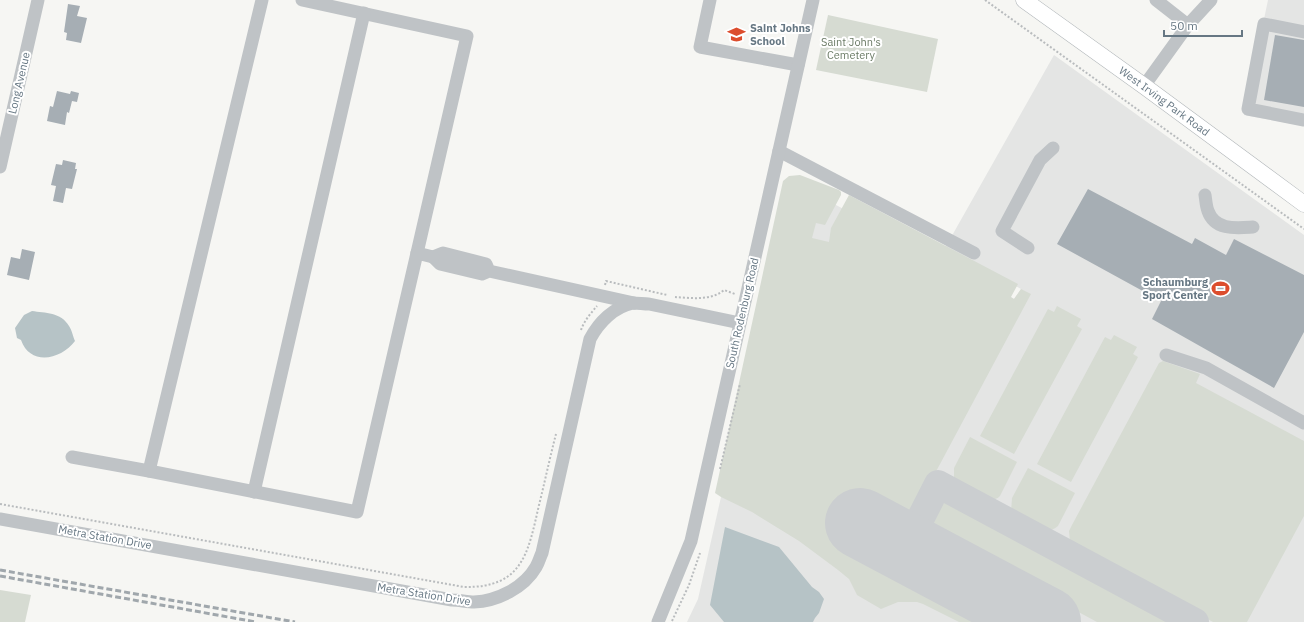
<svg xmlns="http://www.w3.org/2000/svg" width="1304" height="622" font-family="'IBM Plex Sans',sans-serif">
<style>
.built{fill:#e4e5e4}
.green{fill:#d6dbd2}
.water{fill:#b6c3c6}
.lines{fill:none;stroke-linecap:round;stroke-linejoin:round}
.taxiway{stroke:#cbced0;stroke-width:28}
.runway{stroke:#cbced0;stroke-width:70}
.building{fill:#a6aeb4}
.major-casing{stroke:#b2b7ba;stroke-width:17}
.path{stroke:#b9bcbe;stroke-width:2;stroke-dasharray:2 2;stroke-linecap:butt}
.minor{stroke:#bfc3c6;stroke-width:13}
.major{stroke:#fff;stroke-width:16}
.rail{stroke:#a0a7ac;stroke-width:3;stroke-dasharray:6 3;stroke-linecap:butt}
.labels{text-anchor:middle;stroke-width:4;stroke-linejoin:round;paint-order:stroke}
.poi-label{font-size:11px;font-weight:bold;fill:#667783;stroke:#fff;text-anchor:start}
.park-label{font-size:11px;fill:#6a7a65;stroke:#fff}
.street-label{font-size:11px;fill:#667783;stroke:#fff}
</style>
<rect width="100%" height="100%" fill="#f6f6f3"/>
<!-- built -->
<g class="built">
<path d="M1268,0H1304V126L1244,115Z"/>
<path d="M1054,55L1304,235V622H687L698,599L721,497L800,186L1014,299L1021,289L945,248Z"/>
</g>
<!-- green -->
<g class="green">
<path d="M828,15L938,39L927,92L816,70Z"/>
<path d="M800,175L839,190L841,192V195L825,225L816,223L812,238L829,242L831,228L849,195L1018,284L1011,297L1014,299L1021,289L1031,294L909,522L868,500L845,542L995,622H959L923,604L917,602H898L881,609L857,595L849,579L838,570L799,541L752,512L721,497L715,493L783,181L789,176Z"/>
<path d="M1057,306L1081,319L1077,326L1082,329L1014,454L980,436L1048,309L1054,312Z"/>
<path d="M1114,335L1137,347L1133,354L1138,357L1071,482L1037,464L1105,337L1111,340Z"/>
<path d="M1163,361L1200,374L1196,383L1304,441V516L1247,622H1213L1078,549L1070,542L1069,531L1072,525L1159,363Z"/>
<path d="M970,437L1017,462L1000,496C996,500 992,500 986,499L954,481V468Z"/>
<path d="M1028,468L1075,493L1058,526C1053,530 1050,531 1044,530L1011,512L1012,498Z"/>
<path d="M949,501L956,504L1176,622H1097L938,536C930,521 931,506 949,501Z"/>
<path d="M0,590L31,595L25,622H0Z"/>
</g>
<!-- water -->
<g class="water">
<path d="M32,311C45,313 61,312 69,326C72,330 73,337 75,341C61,360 30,366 21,340L17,338L15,328L24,315Z"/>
<path d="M725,527L779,547L812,587L819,592L824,599L819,613L815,618L813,622H724L710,605Z"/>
</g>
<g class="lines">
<!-- taxiway -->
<path class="taxiway" d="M906,547L938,484L1195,622"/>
<!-- runway -->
<path class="runway" d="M860,523L1046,622"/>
</g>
<!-- building -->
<g class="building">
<path d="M68,4L80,6L77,16L87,18L81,43L66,40L67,33L64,32Z"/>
<path d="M1275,35L1304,40V107L1264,100Z"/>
<path d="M57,91L70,94L71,91L79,93L77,102L72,101L69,113L67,112L65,125L47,121L50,106L53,107Z"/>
<path d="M63,160L76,163L75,169H77L72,189L66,188L63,203L53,201L56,186L51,185L56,164L62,165Z"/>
<path d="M1088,189L1192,244L1195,238L1226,255L1234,239L1304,275V332L1274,388L1152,319L1161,301L1057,244Z"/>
<path d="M22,249L35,252L29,280L7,275L11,257L20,259Z"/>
</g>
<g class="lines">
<defs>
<g id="major">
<path id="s1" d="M1024,0L1144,86L1304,204"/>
</g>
</defs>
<!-- major casing -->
<use href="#major" class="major-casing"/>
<!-- path -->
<g class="path">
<path d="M985,0L1304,229"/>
<path d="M605,285L606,281L667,295"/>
<path d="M675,297C691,298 711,301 724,290L735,294"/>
<path d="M581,330C584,321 591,313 597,306"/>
<path d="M720,469L740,384"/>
<path d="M0,504L464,587C523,588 528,553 539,505C545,481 550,457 556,434"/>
<path d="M672,621L689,585L700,553"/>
</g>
<!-- minor -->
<g class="minor">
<path d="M302,0L467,36L417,253"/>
<path d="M710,0L700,47L798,65"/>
<path d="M1156,0L1188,25"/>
<path d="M1304,32L1264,24L1248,109L1304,120"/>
<path d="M1144,86L1188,25L1211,0"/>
<path d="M779,151L974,253"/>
<path d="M0,167L38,0"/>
<path d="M1205,195C1206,201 1206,206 1208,211C1215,231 1237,228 1253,227"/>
<path d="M1028,248L1002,231L1040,160L1053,148"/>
<path d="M489,271L486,264L443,253L433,257L440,264L482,274L489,271L634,303"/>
<path d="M1166,355L1206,368L1304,423"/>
<path d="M72,457L149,471L357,512L417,253L433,257"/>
<path d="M149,471L262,0"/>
<path d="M254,492L364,13"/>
<path d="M0,519L452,600C459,600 467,602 474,602C497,601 524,588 536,567C539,562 540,557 542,553L590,339C599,322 614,307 633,303C638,303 644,304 649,304L740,323"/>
<path d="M658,622L691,541L813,0"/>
</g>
<!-- major -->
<use href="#major" class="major"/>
<!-- rail -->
<g class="rail">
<path d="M0,570L295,622"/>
<path d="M0,576L256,622"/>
</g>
</g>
<!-- icons -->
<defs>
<symbol id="school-bare" viewBox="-9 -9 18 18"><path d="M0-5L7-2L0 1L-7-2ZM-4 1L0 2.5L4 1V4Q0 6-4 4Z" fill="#dc4d2d" stroke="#fff" stroke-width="2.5" paint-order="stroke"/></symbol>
<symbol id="stadium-bare" viewBox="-9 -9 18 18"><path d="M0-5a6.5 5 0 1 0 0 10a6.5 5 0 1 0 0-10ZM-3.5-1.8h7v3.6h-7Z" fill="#dc4d2d" stroke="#fff" stroke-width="2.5" paint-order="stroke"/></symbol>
</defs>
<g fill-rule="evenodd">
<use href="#school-bare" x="724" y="22" width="25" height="25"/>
<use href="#stadium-bare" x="1208" y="276" width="25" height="25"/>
</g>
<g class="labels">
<!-- poi labels -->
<g class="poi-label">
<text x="750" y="32">Saint Johns<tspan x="750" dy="13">School</tspan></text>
<text x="1208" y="286" text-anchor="end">Schaumburg<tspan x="1208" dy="13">Sport Center</tspan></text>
</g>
<!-- park labels -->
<g class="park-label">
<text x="851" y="46">Saint John's<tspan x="851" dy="13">Cemetery</tspan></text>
</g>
<!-- street labels -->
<g class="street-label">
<text transform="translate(19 83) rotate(-77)" y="4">Long Avenue</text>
<text dy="4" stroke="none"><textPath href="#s1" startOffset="173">West Irving Park Road</textPath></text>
<text transform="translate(742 313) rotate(-77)" y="4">South Rodenburg Road</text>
<text transform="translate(105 537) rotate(10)" y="4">Metra Station Drive</text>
<text transform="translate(424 594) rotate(9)" y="4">Metra Station Drive</text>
</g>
</g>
<!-- scale -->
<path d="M1164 30v6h78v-6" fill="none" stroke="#667783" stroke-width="2"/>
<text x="1170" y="30" font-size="12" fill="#667783" stroke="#ffffff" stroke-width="3" paint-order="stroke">50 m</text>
</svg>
